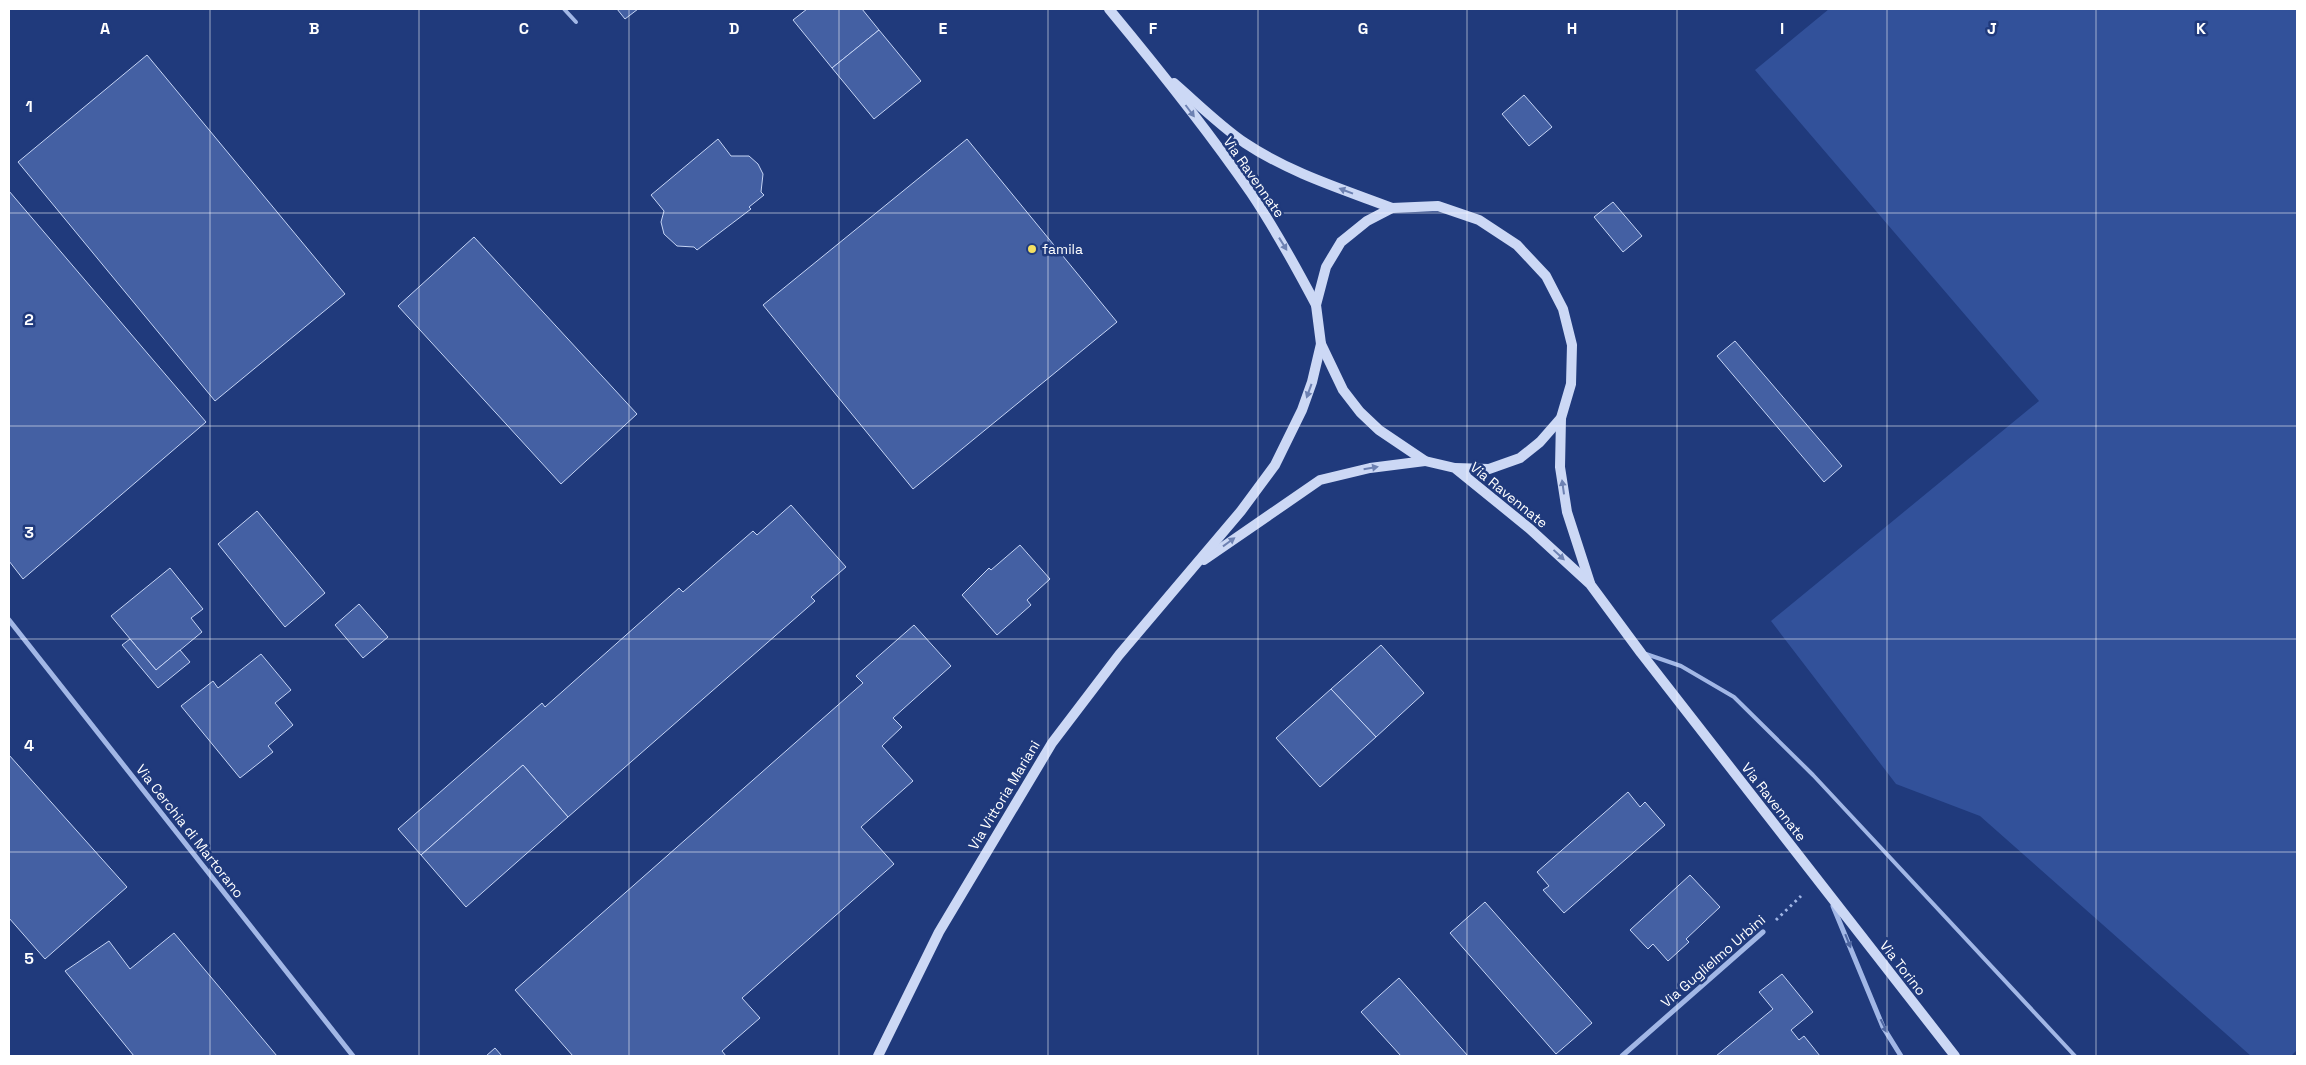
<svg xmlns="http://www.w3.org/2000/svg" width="2306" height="1065" font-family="'Space Grotesk',sans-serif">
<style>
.green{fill:#32519a}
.building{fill:#4460a3;stroke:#c5d4f5}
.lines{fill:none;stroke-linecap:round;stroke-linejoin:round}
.path{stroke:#a2b7e6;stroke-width:3;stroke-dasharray:2.5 4;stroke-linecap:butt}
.lane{stroke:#a2b7e6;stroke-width:4}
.street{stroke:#a2b7e6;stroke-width:5}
.secondary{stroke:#ccd8f5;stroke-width:10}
.oneway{fill:#6d81b2}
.oneway2{fill:#4e66a1}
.grid{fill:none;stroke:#fff;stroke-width:1;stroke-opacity:0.55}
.poi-dot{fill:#f4e062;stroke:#203a7c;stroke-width:2}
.labels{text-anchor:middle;stroke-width:5;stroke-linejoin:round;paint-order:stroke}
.street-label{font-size:14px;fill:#fff;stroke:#203a7c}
.poi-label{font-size:14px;fill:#fff;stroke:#203a7c;text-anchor:start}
.grid-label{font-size:16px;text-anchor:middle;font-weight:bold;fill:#fff;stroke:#203a7c;stroke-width:5;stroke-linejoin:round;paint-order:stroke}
</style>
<rect width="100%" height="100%" fill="#203a7c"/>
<!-- green -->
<path class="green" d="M1829,9H2297V1050L2291,1056H2251L1980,816L1896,784L1771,621L2039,401L1755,70Z"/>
<!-- building -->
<g class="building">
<path d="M617,9H638L625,19Z"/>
<path d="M807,9H862L879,30L832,68L793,20Z"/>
<path d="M879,30L921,81L874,119L832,68Z"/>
<path d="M147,55L345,294L215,401L18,162Z"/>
<path d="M1524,95L1552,127L1529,146L1502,114Z"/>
<path d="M718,139L731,156H749L758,164L763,174L761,192L764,195L749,207L751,209L697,250L694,247L677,246L664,234L661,222L664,211L651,195Z"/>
<path d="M967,139L1117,322L913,489L763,305Z"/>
<path d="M9,191L206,422L23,579L9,561Z"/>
<path d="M1613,202L1642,236L1623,252L1594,217Z"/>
<path d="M474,237L637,414L561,484L398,306Z"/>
<path d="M1735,341L1842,466L1824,482L1717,356Z"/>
<path d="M791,505L846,567L811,597L815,601L568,817L523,765L421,855L398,829L542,703L545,707L679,588L683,592L753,531L757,535Z"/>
<path d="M257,511L325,593L285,627L218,544Z"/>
<path d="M1020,545L1050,579L1027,600L1031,605L997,635L962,595L989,568L991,570Z"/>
<path d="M170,568L203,609L191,618L202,632L156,670L111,616Z"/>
<path d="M359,604L388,637L363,658L335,625Z"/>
<path d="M914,625L951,666L893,718L902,727L882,746L913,781L861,827L894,864L742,998L760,1018L722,1051L726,1056H573L515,990L863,683L856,676Z"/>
<path d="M130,639L156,670L180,650L190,662L158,688L122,645Z"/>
<path d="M1381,645L1424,693L1376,737L1331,689Z"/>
<path d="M261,654L291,690L275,703L293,725L268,746L273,752L240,778L181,706L213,681L218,688Z"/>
<path d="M1331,689L1376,737L1320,787L1276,738Z"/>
<path d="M9,755L127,887L45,959L9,918Z"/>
<path d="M523,765L568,817L466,907L421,855Z"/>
<path d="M1628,792L1640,807L1645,802L1665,825L1564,913L1543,890L1549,886L1537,872Z"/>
<path d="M1690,875L1720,907L1686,939L1689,942L1668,961L1653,944L1648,949L1630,930Z"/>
<path d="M1485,902L1592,1023L1556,1054L1450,933Z"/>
<path d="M174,933L277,1056H134L65,971L109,941L130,969Z"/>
<path d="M1782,974L1813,1012L1791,1030L1799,1040L1804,1036L1820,1056H1716L1773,1009L1759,992Z"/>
<path d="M1399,978L1468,1056H1401L1361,1012Z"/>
<path d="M495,1048L502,1056H486Z"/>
</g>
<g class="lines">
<!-- path -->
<path class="path" d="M1776,920L1801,896"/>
<!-- lane -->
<g class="lane">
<path d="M564,9L576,22"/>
<path d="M1646,654L1681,666L1734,697L1813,775L2075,1056"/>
</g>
<!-- street -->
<g class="street">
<path d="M9,620L353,1056"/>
<path d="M1833,906L1883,1027L1901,1056"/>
<path d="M1622,1056L1763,932"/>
</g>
<!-- secondary -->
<g class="secondary">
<path d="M1109,9C1158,68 1207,129 1251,193C1275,229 1296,267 1316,305"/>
<path d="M1174,83C1197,103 1220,126 1245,143C1290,173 1342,189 1392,208"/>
<path d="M1561,418L1560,467L1567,512L1590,583"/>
<path d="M1455,468L1489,469L1520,458L1540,442L1561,418L1571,384L1572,345L1563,309L1546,276L1517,245L1479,220L1438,206L1392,208L1367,221L1341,242L1326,267L1316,305L1321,344L1343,390L1360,412L1379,430L1425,461L1455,468L1530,529L1590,584L1641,653L1955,1056"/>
<path d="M1204,560L1320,480L1370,468L1425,461"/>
<path d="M878,1056L939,932L1052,743L1119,655L1241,511L1275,465L1302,410L1312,382L1321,344"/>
</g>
</g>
<!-- one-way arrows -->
<defs><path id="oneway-solid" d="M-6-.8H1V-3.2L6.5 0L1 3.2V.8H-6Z" transform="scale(1.25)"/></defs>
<g class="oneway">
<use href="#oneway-solid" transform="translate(1190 111) rotate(53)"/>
<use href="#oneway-solid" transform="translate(1346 191) rotate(-159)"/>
<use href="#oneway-solid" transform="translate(1283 244) rotate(58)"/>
<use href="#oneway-solid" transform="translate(1309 391) rotate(110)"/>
<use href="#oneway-solid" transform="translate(1371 468) rotate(-10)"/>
<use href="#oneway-solid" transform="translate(1563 487) rotate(-98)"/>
<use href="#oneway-solid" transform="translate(1229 542) rotate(-36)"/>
<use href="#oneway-solid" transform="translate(1559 555) rotate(43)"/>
</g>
<g class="oneway2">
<use href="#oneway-solid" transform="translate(1848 941) rotate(68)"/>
<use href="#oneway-solid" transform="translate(1884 1026) rotate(63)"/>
</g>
<!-- grid -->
<path class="grid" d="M210,9V1056M419,9V1056M629,9V1056M839,9V1056M1048,9V1056M1258,9V1056M1467,9V1056M1677,9V1056M1887,9V1056M2096,9V1056M9,213H2297M9,426H2297M9,639H2297M9,852H2297"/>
<!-- markers -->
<circle class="poi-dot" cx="1032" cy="249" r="5"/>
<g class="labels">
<!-- street labels -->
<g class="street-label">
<text transform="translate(1254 177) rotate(55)" y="5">Via Ravennate</text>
<text transform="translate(1509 495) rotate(39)" y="5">Via Ravennate</text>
<text transform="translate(1004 795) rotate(-59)" y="5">Via Vittoria Mariani</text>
<text transform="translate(1774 802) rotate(52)" y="5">Via Ravennate</text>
<text transform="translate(190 831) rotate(52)" y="5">Via Cerchia di Martorano</text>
<text transform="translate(1713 961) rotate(-41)" y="5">Via Guglielmo Urbini</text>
<text transform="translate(1903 968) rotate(52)" y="5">Via Torino</text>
</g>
<!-- poi labels -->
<g class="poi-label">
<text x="1042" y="254">famila</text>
</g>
</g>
<g class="grid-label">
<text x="105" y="34">A</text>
<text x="314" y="34">B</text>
<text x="524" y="34">C</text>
<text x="734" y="34">D</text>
<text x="943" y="34">E</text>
<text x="1153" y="34">F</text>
<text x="1363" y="34">G</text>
<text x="1572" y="34">H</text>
<text x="1782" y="34">I</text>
<text x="1992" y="34">J</text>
<text x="2201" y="34">K</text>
<text x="29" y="112">1</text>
<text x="29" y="325">2</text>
<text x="29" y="538">3</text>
<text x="29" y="751">4</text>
<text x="29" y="964">5</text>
</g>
<!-- border -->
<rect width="2306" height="1065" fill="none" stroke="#ffffff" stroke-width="20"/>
</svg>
